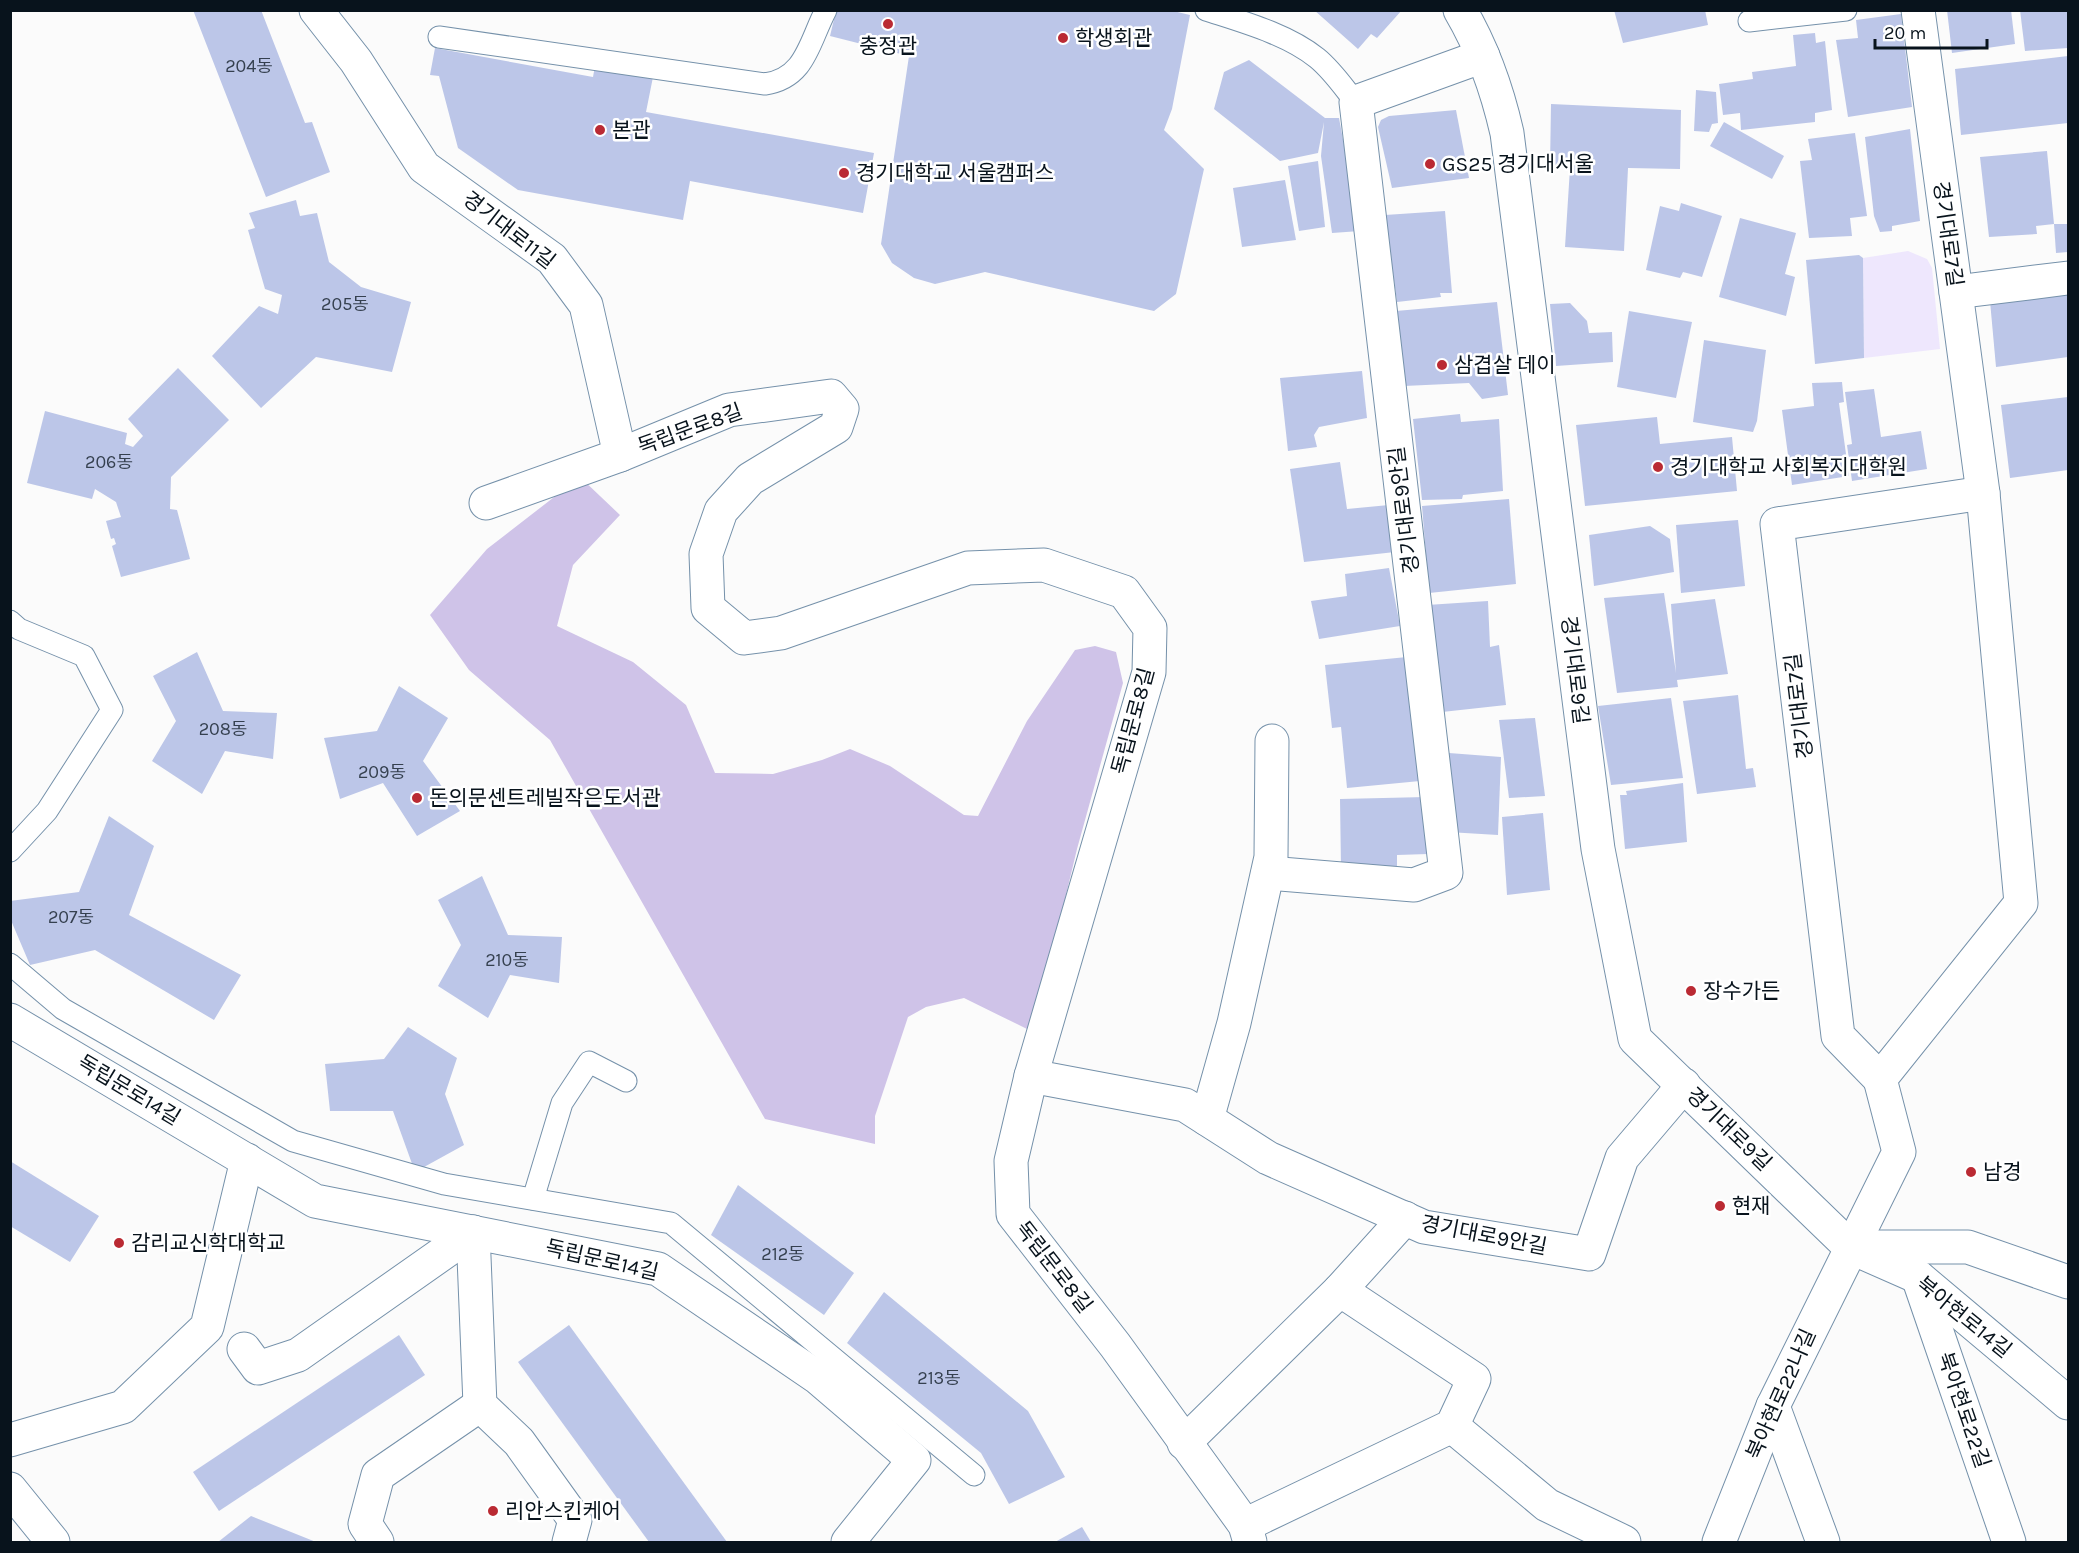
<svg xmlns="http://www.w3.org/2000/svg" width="2079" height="1553" font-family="Karla,'Noto Sans KR',sans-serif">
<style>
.green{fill:#eee7fd}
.forest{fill:#cfc3e8}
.building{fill:#bcc6e8}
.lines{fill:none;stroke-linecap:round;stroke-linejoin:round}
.service-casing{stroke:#7591aa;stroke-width:23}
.minor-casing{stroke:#7591aa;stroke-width:35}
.service{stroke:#fff;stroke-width:21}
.minor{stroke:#fff;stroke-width:33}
.poi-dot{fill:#ba2a33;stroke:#fff;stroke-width:2}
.labels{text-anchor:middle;stroke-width:5;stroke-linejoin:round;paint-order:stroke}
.number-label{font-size:18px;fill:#35404f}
.poi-label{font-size:21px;fill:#08131c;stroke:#fff;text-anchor:start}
.street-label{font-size:21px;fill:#08131c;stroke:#fff}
</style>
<rect width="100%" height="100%" fill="#fbfbfb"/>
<!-- green -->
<path class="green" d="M1908,251L1927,259L1932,268L1940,349L1864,358L1863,258Z"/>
<!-- forest -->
<path class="forest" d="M580,477L620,515L573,565L557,626L633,662L686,705L715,773L773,774L822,760L850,749L890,766L964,815L978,816L1027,721L1075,650L1095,646L1116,652L1123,683L1077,849L1033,1032L964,998L926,1007L908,1017L875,1116V1144L765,1119L550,740L469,670L430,615L487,549Z"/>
<!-- building -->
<g class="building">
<path d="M193,10H261L305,123L312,122L330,172L266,197Z"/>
<path d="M1169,10L1190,15L1172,109L1164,130L1204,169L1176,294L1154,311L985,272L935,284L914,278L892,263L881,244L909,56L830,36L836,11Z"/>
<path d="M1314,10H1402L1377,38L1371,34L1358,49Z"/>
<path d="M1614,10H1705L1708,25L1623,43Z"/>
<path d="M1947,10H2011L2015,44L1952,53Z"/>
<path d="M2020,10H2068V48L2025,51Z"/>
<path d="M1901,14L1912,107L1848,117L1836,40L1858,38L1856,20Z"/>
<path d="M1815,33L1816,43L1825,41L1832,110L1815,113V122L1741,130L1740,113L1723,115L1719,84L1753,79L1752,72L1796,66L1793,35Z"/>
<path d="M435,48L593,77L595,66L653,77L646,112L874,153L863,213L690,181L683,220L518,190L458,148L439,76L430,75Z"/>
<path d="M2068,56V123L1961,135L1955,69Z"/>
<path d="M1249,60L1325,118H1339L1360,231L1332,233L1321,156L1324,122L1318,153L1280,161L1214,109L1224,72Z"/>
<path d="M1696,90L1716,92L1718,123L1712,124L1709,132L1694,131Z"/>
<path d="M1551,104L1681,110L1680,169L1628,168L1624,251L1565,247L1570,168L1550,167Z"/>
<path d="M1456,110L1469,178L1392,188L1378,127L1381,120L1389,116Z"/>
<path d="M1724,122L1784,156L1772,179L1710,146Z"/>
<path d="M1910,129L1920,221L1892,226V231L1880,232L1874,216L1865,137Z"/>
<path d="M1855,133L1867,216L1850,218L1852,236L1809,238L1800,161L1812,160L1808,139Z"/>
<path d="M2047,151L2054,224L2036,226L2037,234L1989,237L1980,157Z"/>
<path d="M1318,161L1325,227L1299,231L1288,166Z"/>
<path d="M1285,180L1296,240L1242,247L1233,188Z"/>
<path d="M296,200L300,216L317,213L329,262L361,287L411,302L392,372L316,357L261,408L212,356L259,306L278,314L282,295L265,289L248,230L255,228L249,213Z"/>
<path d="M1681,203L1722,216L1702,277L1683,272L1680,278L1646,270L1660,206L1679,211Z"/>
<path d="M1445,211L1452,293H1440L1441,297L1397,302L1385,215Z"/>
<path d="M1740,218L1796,233L1785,274L1795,277L1786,316L1719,297Z"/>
<path d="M2054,224H2068V252L2056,253Z"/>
<path d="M1859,255L1863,258L1864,358L1815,364L1806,260Z"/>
<path d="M2068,292V357L1996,367L1990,301Z"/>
<path d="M1497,302L1508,395L1482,399L1469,383L1404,386L1396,311Z"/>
<path d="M1570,303L1587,321L1589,333L1612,332L1613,362L1556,366L1550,304Z"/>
<path d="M1629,311L1692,322L1676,398L1617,387Z"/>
<path d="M1704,340L1766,350L1757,421L1753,432L1693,422Z"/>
<path d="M178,368L229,420L171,477L170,509L177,510L190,559L121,577L112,546L116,544L114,538L111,539L106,521L121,517L116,502L95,489L92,499L27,483L45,411L127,433L125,444L133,447L143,436L128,419Z"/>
<path d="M1362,371L1367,418L1319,427L1314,435L1317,447L1288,451L1280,378Z"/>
<path d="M1842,382L1844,402L1839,403L1849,476L1792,485L1782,410L1814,406L1812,383Z"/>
<path d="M1874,389L1881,437L1921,431L1927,469L1852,481L1847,445L1852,444L1845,392Z"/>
<path d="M2068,397V470L2010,478L2001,405Z"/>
<path d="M1460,414L1461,422L1499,419L1503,491L1463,495L1462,499L1422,500L1413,419Z"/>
<path d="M1657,417L1660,444L1732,437L1737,491L1585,506L1576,425Z"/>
<path d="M1340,462L1347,509L1389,505L1395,552L1304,562L1290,469Z"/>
<path d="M1509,499L1516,584L1429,593L1422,506Z"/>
<path d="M1738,520L1745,586L1681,593L1676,525Z"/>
<path d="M1650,526L1670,539L1674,572L1594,586L1589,535Z"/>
<path d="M1389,568L1400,626L1319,639L1311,601L1347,596L1345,574Z"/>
<path d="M1664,593L1676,673L1671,604L1715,599L1728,674L1677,680L1678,687L1617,693L1604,598Z"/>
<path d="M1488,601L1490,647L1499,645L1506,705L1433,713L1427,605Z"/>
<path d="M197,652L223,711L277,713L273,759L225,751L202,794L152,761L176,721L153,676Z"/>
<path d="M1407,657L1420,781L1347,788L1341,727L1332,728L1325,665Z"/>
<path d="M399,686L448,718L423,761L460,811L417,836L383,783L340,799L324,738L377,731Z"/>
<path d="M1738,695L1746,769L1753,768L1756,787L1697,794L1683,701Z"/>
<path d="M1671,698L1683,778L1611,785L1598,706Z"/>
<path d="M1535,718L1545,796L1509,798L1499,720Z"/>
<path d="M1449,753L1501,757L1498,835L1448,832Z"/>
<path d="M1683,783L1687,842L1625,849L1620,795H1627L1626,791Z"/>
<path d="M1426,797L1428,854L1397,855V867L1341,868L1340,799Z"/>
<path d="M1543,813L1550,890L1507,895L1502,817Z"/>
<path d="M109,816L154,846L129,915L241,975L214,1020L95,950L30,965L10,918V901L79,892Z"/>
<path d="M482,876L508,935L562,937L559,983L510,975L488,1018L438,986L461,945L438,900Z"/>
<path d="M408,1027L457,1058L445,1094L464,1145L415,1172L393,1111H330L325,1064L384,1059Z"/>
<path d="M10,1161L99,1216L70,1262L10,1226Z"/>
<path d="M738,1185L854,1273L824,1315L711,1235Z"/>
<path d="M884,1292L1028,1411L1065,1477L1009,1504L981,1453L847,1343Z"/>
<path d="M569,1325L727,1542H649L518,1362Z"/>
<path d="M399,1335L425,1375L219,1511L193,1472Z"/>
<path d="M251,1516L316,1542H218Z"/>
<path d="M1082,1527L1091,1542H1055Z"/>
</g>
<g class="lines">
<defs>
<g id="service">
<path d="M1206,10C1243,22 1287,34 1317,58C1333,71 1344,88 1357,104"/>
<path d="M1749,21L1846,10"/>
<path d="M439,37L765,84C806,78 809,42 826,10"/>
<path d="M10,621L19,629L84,656L112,710L47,811L10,851"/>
<path d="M10,964L63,1009L293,1141L444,1184L671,1223L974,1475"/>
<path d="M533,1199L562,1103L589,1062L626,1081"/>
</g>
<g id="minor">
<path d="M316,10L356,61L424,167L552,259L586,305L620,455L486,503"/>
<path d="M1460,10C1483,49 1497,89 1507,133L1598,849L1635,1039L1850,1247L1918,1277L2068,1403"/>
<path d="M1956,292L2068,278"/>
<path d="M620,455L729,410L831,396L842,409L836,427L750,479L721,511L706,554L708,608L744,638L781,633L968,568L1044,565L1124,592L1150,628L1149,672L1031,1076L1011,1161L1013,1214L1115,1345L1245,1525L1250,1542"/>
<path d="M1268,873L1414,885L1446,873L1356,102L1483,56"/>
<path d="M10,1020L315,1201L658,1269L817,1377L914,1460L848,1542"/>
<path d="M1031,1076L1185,1105L1268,1158L1424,1227L1589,1254L1622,1158L1684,1085"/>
<path d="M1880,1079L1838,1036L1777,524L1983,493"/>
<path d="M1207,1119L1234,1023L1271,857L1272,741"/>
<path d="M473,1232L480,1405L519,1442L575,1520L569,1542"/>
<path d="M1863,1247H1968L2068,1282"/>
<path d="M1918,1277L2009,1542"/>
<path d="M244,1349L258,1368L298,1355L473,1232"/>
<path d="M1773,1406L1823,1542"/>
<path d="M1452,1426L1547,1505L1624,1542"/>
<path d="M10,1440L123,1407L207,1327L247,1160"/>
<path d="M1184,1443L1340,1290L1405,1218"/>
<path d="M10,1489L53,1542"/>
<path d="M1245,1525L1452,1426L1474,1379L1340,1290"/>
<path d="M377,1542L365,1524L378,1475L480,1405"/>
<path d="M1719,1542L1773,1406L1899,1152L1880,1079L2021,903L1983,493L1918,10"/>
</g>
</defs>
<!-- service casing -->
<use href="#service" class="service-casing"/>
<!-- minor casing -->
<use href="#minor" class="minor-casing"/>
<!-- service -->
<use href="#service" class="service"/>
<!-- minor -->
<use href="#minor" class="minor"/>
</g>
<!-- markers -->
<g class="poi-dot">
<circle cx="888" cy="24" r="6"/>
<circle cx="1063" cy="38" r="6"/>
<circle cx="600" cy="130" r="6"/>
<circle cx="1430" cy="164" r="6"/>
<circle cx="844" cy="173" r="6"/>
<circle cx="1442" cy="365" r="6"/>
<circle cx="1658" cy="467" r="6"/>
<circle cx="417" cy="798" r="6"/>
<circle cx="1691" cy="991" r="6"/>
<circle cx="1971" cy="1172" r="6"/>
<circle cx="1720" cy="1206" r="6"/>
<circle cx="119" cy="1243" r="6"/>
<circle cx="493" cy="1511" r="6"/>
</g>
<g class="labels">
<!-- number labels -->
<g class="number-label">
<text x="249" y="72">204동</text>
<text x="345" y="310">205동</text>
<text x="109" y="468">206동</text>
<text x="223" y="735">208동</text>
<text x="382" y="778">209동</text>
<text x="71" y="923">207동</text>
<text x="507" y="966">210동</text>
<text x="783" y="1260">212동</text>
<text x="939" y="1384">213동</text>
</g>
<!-- poi labels -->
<g class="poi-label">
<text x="1075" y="45">학생회관</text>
<text x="888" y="53" text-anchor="middle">충정관</text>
<text x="612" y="137">본관</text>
<text x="1442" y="171">GS25 경기대서울</text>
<text x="856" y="180">경기대학교 서울캠퍼스</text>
<text x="1454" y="372">삼겹살 데이</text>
<text x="1670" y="474">경기대학교 사회복지대학원</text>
<text x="429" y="805">돈의문센트레빌작은도서관</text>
<text x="1703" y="998">장수가든</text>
<text x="1983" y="1179">남경</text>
<text x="1732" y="1213">현재</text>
<text x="131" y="1250">감리교신학대학교</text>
<text x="505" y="1518">리안스킨케어</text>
</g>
<!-- street labels -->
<g class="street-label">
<text transform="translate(509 230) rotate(38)" y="7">경기대로11길</text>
<text transform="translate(1948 234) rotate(82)" y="7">경기대로7길</text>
<text transform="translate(690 429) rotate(-20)" y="7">독립문로8길</text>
<text transform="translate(1404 510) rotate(-97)" y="7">경기대로9안길</text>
<text transform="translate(1575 670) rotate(83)" y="7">경기대로9길</text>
<text transform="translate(1799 706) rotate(-97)" y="7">경기대로7길</text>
<text transform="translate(1133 721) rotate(-75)" y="7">독립문로8길</text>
<text transform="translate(129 1090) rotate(31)" y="7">독립문로14길</text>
<text transform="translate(1729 1129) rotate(44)" y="7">경기대로9길</text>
<text transform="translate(1484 1235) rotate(11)" y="7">경기대로9안길</text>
<text transform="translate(602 1260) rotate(13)" y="7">독립문로14길</text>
<text transform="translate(1054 1267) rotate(52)" y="7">독립문로8길</text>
<text transform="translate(1964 1317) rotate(39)" y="7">북아현로14길</text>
<text transform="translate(1781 1394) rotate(-66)" y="7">북아현로22나길</text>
<text transform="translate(1964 1410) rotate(71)" y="7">북아현로22길</text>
</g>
</g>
<!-- border -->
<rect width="2079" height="1553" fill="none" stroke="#08131c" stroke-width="24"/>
<!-- scale -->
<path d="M1875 39v9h112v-9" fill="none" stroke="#08131c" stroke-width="3"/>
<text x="1884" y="39" font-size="18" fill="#08131c" stroke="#ffffff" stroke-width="4.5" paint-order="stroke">20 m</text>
</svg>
